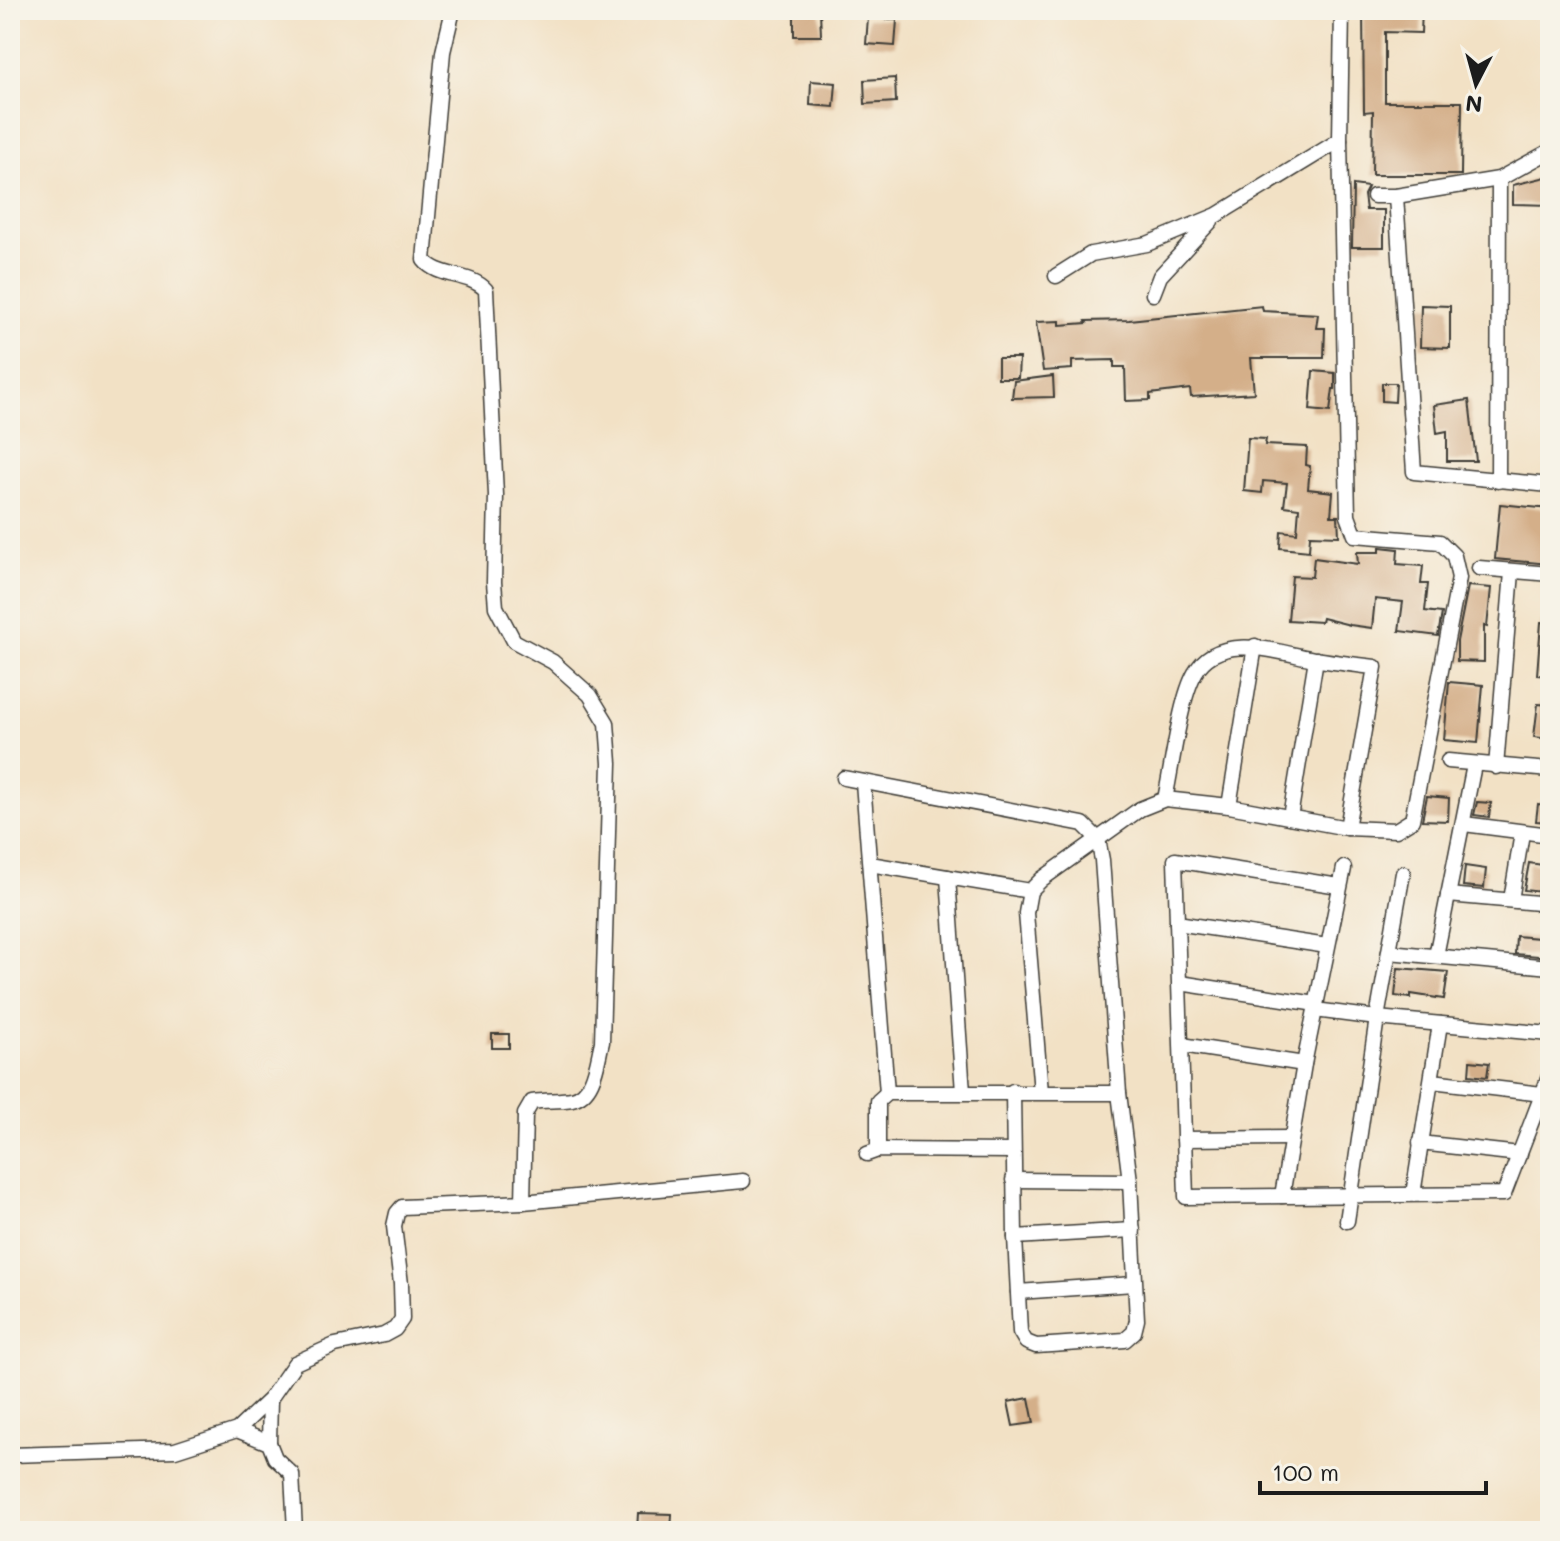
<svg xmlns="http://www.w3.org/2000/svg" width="1560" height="1541" font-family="Mali,sans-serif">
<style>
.building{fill:#d4af89}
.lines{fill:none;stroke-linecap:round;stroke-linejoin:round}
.minor-casing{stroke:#3c3a35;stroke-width:17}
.minor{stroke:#fff;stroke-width:14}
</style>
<rect width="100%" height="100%" fill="#f7f3e8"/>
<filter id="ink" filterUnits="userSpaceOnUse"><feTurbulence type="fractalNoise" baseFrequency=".0125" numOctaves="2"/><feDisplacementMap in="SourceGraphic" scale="16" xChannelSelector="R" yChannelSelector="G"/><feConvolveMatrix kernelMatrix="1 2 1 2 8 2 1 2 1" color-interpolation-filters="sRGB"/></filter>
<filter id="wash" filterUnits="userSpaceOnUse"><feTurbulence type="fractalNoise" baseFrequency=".006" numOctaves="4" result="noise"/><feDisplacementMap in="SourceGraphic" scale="32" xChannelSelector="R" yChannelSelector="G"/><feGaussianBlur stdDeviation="1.8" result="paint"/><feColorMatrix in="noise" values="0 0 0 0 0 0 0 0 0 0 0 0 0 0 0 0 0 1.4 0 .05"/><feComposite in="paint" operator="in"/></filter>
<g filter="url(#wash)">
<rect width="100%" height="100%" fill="#f2e1c5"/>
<g id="blocks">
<!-- building -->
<g class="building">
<path d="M794,10H820L821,36H794Z"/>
<path d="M1363,10H1422L1421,33L1385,32V102H1462L1461,175H1372L1373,111L1364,112Z"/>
<path d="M868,18L897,20L895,46L866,44Z"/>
<path d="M895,78L896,102L865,104L864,80Z"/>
<path d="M811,81L836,83L834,107L810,105Z"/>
<path d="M1550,176V205L1513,204V185Z"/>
<path d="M1353,185L1368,187L1364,195L1366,210H1384V247H1352Z"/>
<path d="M1421,305L1450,306V348L1420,347Z"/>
<path d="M1262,306L1263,311L1318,314L1316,328H1325L1324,358H1251L1254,393L1191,397L1190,389L1150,394V400L1126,401L1125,367H1114V360L1072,361V369L1043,371L1036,322L1060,321V325L1087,323L1086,321L1129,320Z"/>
<path d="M998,358H1019L1018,378H998Z"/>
<path d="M1313,371L1335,373V389H1333L1330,412L1310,410Z"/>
<path d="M1053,376L1054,397L1012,398L1014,381Z"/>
<path d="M1382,383H1396L1395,402L1382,401Z"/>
<path d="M1469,400L1476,461H1447V431L1437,433L1434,405Z"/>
<path d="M1248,438L1266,439L1265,445L1307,447L1306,465L1310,466L1308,489L1333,492L1331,516H1338L1339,536L1310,535L1309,551L1280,548L1281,531L1297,533L1299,508L1284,506L1287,483L1263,481L1262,493L1244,491Z"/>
<path d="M1500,504L1550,509V564L1495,559Z"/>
<path d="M1380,547L1398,549L1397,564L1423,566L1421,584H1428L1425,611L1442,613L1438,636L1399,631L1403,602L1375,599L1372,628L1350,625L1322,618L1321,622L1288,620L1292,576L1312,577L1314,558L1358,564L1357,552H1380Z"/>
<path d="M1468,586L1491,588L1487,627L1484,626V662L1457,661V641Z"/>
<path d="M1541,622L1550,623V676L1537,675Z"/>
<path d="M1449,682L1483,685L1478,743L1444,740Z"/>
<path d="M1538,704L1550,705V739L1534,737Z"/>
<path d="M1427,796L1449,798L1448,821L1422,820Z"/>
<path d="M1477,802L1491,803L1489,817L1474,815Z"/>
<path d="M1538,804L1550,806V822L1536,821Z"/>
<path d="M1529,863L1550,866V893L1524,890Z"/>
<path d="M1465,866L1486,869L1484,888L1463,886Z"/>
<path d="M1516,936L1550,939V957L1515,954Z"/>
<path d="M1398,968L1448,972L1444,999L1411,994V998L1395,996Z"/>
<rect x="492" y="1034" width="17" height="14"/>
<path d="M1470,1061L1489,1063L1487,1077L1469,1075Z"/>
<path d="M1029,1398L1034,1423L1013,1426L1008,1402Z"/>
<path d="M638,1513L672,1514L671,1531H637Z"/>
</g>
</g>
</g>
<g filter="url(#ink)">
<use href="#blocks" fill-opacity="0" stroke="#3c3a35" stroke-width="2"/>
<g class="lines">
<defs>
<g id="minor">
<path d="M1374,196H1396L1499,179L1550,151"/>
<path d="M1396,196L1414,472L1550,485"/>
<path d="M1056,276L1091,254L1147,244L1217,215L1340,140"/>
<path d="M1153,294L1160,276L1211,221"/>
<path d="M1498,481L1499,179"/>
<path d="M1479,568L1550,574"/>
<path d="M1448,761L1550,770"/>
<path d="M1496,767L1512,572"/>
<path d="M844,778L1083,824L1098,839L1102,860L1119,1093L1130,1181L1137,1320L1134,1332L1125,1340L1036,1346L1026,1342L1020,1332L1015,1237L1013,1091"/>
<path d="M863,782L887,1093"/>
<path d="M1165,799C1172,767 1180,699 1195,673C1218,631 1278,652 1314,659C1334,662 1355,665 1375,667L1347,828"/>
<path d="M1229,806L1255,646"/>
<path d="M1290,817L1316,659"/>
<path d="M1464,824L1550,835"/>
<path d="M870,864L1030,891"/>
<path d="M948,877L963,1092"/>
<path d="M1339,886L1175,860L1186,1197L1504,1194L1550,1074"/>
<path d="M1448,895L1550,904"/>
<path d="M1511,900L1522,833"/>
<path d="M1177,923L1327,946"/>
<path d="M1389,952L1550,967"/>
<path d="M1436,956L1474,765"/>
<path d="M1180,983L1316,1004"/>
<path d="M1315,1010L1377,1018L1550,1034"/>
<path d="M1182,1045L1304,1064"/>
<path d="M1432,1081L1542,1094"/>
<path d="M1041,1092L1026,913L1030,891L1042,879L1140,809L1165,799L1229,806L1347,828L1396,830L1412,820L1459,578L1454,556L1440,542L1355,535L1348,516L1340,140L1342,10"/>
<path d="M1184,1139L1291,1138"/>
<path d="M1420,1143L1520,1154"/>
<path d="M878,1150V1101L887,1093H1119"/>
<path d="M867,1154L878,1150L1013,1151"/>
<path d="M1013,1180L1130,1181"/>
<path d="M1413,1194L1440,1024"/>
<path d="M1282,1196L1304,1064L1344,868"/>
<path d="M523,1202L743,1181"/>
<path d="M1347,1221L1377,1018L1403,873"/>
<path d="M1015,1237L1133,1230"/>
<path d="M1018,1292L1134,1284"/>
<path d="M237,1430L269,1443L275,1458L292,1474L295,1531"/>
<path d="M269,1443L270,1399"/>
<path d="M10,1455L175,1450L237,1430L270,1399L295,1363L335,1345L384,1335L395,1329L402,1319L401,1284L394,1226L397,1213L402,1207L523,1202L525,1114L532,1102C545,1100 560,1101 572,1099C595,1094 597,1061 602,1042L610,763L607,723L590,695L553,662L514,641L496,607L494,582L496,495L486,290C469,272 438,278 424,260L443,52L453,10"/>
</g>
</defs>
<!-- minor casing -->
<use href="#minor" class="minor-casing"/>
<!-- minor -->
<use href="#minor" class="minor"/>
</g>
</g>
<!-- margin -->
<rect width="1560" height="1541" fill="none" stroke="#f7f3e8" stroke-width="40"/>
<!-- north arrow -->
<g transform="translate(1476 84) rotate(186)" stroke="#f7f3e8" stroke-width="6" paint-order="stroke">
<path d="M0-6L14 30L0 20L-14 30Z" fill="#1c1c1c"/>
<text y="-12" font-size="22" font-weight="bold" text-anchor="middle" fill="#1c1c1c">N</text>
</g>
<!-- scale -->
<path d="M1260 1481v12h226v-12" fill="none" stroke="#1c1c1c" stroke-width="4"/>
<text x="1272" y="1481" font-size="24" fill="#1c1c1c" stroke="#f7f3e8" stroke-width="6" paint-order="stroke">100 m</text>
</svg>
